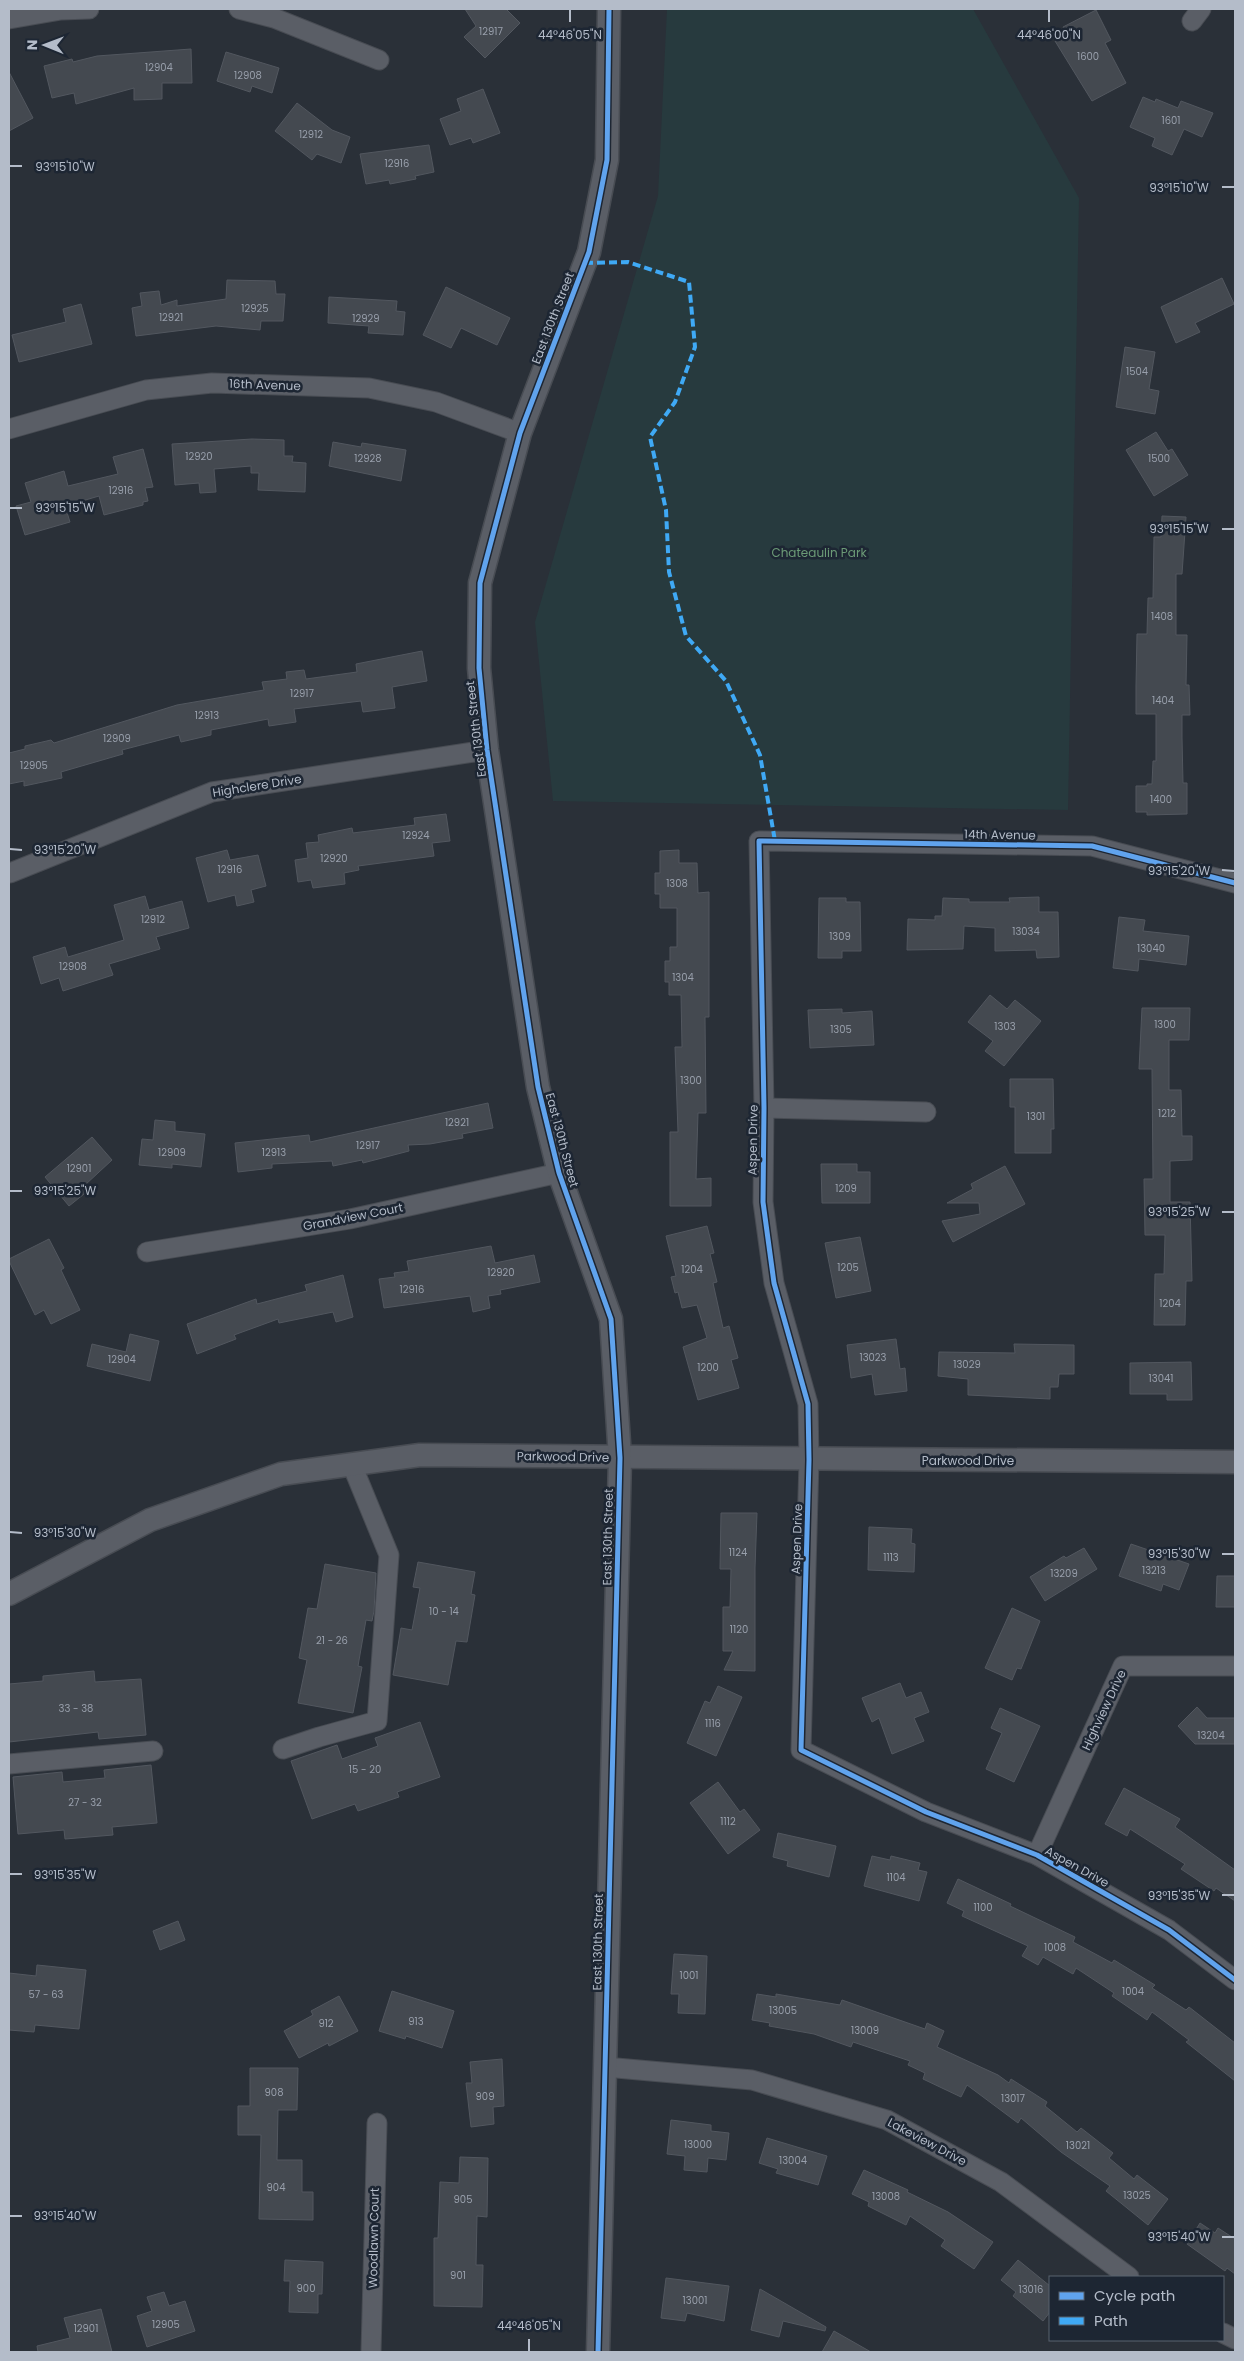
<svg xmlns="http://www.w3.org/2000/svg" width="1244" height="2361" font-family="Poppins,sans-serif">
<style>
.green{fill:#273a3e}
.building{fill:#444950;stroke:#52575f}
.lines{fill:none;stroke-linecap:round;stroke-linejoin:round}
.minor-casing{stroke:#484c53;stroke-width:21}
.tertiary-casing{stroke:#484c53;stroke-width:25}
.minor{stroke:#5a5e66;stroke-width:19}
.tertiary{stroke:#5a5e66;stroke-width:22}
.quiet{stroke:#3fa9f5;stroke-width:4;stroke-dasharray:8 4;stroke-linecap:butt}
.cycleway-casing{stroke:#1d2633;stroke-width:8}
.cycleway{stroke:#60a3ed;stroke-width:5}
.ticks{fill:none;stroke:#b4bcc9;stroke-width:2}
.labels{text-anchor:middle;stroke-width:5;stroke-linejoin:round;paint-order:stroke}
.number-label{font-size:10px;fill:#989fab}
.street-label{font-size:12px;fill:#b4bcc9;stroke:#1d2633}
.park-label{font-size:12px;fill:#6b9a76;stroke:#1d2633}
.ticks-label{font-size:12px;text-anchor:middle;fill:#b4bcc9;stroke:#1d2633;stroke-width:5;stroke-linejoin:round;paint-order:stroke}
</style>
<rect width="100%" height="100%" fill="#2a3038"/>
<!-- green -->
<path class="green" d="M667,9H973L1079,198L1068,810L553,801L535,622L658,196Z"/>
<!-- building -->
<g class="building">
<path d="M465,9H506L520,23L485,58L464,37L476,26Z"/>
<path d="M1096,10L1111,40L1105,43L1126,83L1092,101L1055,41L1067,35L1063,27Z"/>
<path d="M191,49L192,83H162V99L134,100V88L76,104L74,93L52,98L44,66L72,59L73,62L97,56Z"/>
<path d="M226,52L279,68L272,93L252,86L250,92L217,81Z"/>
<path d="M9,72L33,118L9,131Z"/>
<path d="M483,89L500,133L473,143L471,138L450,145L440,119L461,111L457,99Z"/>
<path d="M1143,97L1155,102L1156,99L1178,108L1181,101L1213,113L1202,137L1184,129L1172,155L1152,146L1155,138L1130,127Z"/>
<path d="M297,103L332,130L350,137L341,163L317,154L312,160L275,131Z"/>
<path d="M429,145L434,172L415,176L416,179L390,184L389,180L366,184L360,154Z"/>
<path d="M1222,278L1234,304L1195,323L1200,332L1176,343L1161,307Z"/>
<path d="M227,280L275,281L276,294H285L283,321H261L260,330L216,326L136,336L132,308L142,306L140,293L159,291L161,305L177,300V306L226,299Z"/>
<path d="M446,287L510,318L497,345L461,328L451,348L423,335Z"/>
<path d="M329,297L397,301L396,311L405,312L403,335L368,333L369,326L328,323Z"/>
<path d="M81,304L92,344L19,362L12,335L66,322L63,309Z"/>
<path d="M1125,347L1155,352L1149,389L1159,391L1155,414L1116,407Z"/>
<path d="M1156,432L1168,451L1172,449L1188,475L1154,496L1126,450Z"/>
<path d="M252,439L284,440V456H293L292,462L306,463L305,492L258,490L259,473H251V466L214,469L216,492L200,493L199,483L175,485L172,444Z"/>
<path d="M333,442L361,447L362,443L406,450L401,481L329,466Z"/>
<path d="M143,449L153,487L145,488L148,501L143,502V505L104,515L99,496L65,506L70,522L25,535L16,506L31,502L25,483L64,471L68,486L118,474L113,457Z"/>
<path d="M1162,516L1186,517L1182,574H1176V635H1187L1186,685H1189L1190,715H1182V737L1183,783H1187V814L1147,815V812H1136V786H1147V784H1152L1153,761H1156V714H1136V686L1137,634H1147L1148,598H1153L1154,537H1161Z"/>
<path d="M422,651L427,681L392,687L395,708L363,712L361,701L294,709L296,722L269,726L268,719L211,730V735L181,742L179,735L122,750L123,754L61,772L62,778L24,786V781L9,784V753L25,749V746L51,740L54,743L177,705L264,690L262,682L287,679L286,672L304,670L306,679L357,672L356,664Z"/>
<path d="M446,814L450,841L432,843L434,856L358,866L359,870L344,873L345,884L313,888L311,880L298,882L295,860L308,858L306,843L319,842L318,835L352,828L353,833L415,825L414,818Z"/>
<path d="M227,850L230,860L258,855L266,886L251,890L254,902L237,906L235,895L208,902L196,858Z"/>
<path d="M679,850V863H697L698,893L709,892V1017H705L706,1113H698L696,1179L711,1178V1206H670V1132H678L675,1047H682L681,995H669V982H665V961H670V947H677V908H660V894H655V873H660V851Z"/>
<path d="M145,896L149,910L182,901L189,928L156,937L160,949L109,964L113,975L63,991L59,978L41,984L33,957L65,947L68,957L124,940L114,905Z"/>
<path d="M1039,897V912H1058L1059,957L1037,958L1036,950L995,951V928L964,926L963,949L907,950L908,919L935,920V916H942L943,898L969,899V902H1010L1009,898Z"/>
<path d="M819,898H846V902H860L861,951H842V958H818Z"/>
<path d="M1119,917L1145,920L1143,931L1189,936L1186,965L1139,959L1138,971L1113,968Z"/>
<path d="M990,995L1007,1009L1015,1000L1041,1021L1004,1066L985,1051L993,1041L968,1022Z"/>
<path d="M1142,1008H1190L1189,1040H1169V1090H1181L1182,1136H1192V1160L1170,1161V1202H1190L1192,1281H1186L1185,1325H1154L1155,1274H1164L1165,1235H1145L1144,1179H1153L1152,1069H1139Z"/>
<path d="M842,1009V1013L872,1011L874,1045L810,1048L808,1010Z"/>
<path d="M1010,1079H1053L1054,1129H1051V1153H1015V1107H1010Z"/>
<path d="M488,1103L493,1128L462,1134L463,1138L430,1144L408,1145L409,1151L363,1163L362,1160L333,1166L332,1161L272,1164V1168L238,1172L235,1143L309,1135L310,1142Z"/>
<path d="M155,1120L175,1122V1131L205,1134L201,1167L172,1164V1168L139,1165L142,1139L153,1140Z"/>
<path d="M92,1137L112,1160L85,1185L89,1190L69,1206L45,1177Z"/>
<path d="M821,1164H857V1172H870V1203H822Z"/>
<path d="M1005,1166L1025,1204L953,1242L942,1221L980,1214L979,1203H947L973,1189L971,1184Z"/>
<path d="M707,1226L714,1253L710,1254L717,1282L713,1283L723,1328L729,1326L738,1358L731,1360L739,1388L698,1400L683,1347L707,1338L697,1305L682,1308L678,1292L675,1293L671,1277L676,1276L666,1236Z"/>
<path d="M860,1237L871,1291L836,1298L825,1243Z"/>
<path d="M49,1239L64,1268L61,1270L80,1310L51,1324L44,1310L35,1315L9,1261V1259Z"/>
<path d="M491,1246L495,1263L534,1255L540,1282L500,1290L501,1294L488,1296L490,1308L473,1312L470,1296L384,1308L379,1279L395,1277L394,1273L409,1271L407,1261Z"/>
<path d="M343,1275L353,1317L336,1322L333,1312L279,1323L278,1319L234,1335L236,1339L197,1354L187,1324L256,1299L257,1304L307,1291L305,1285Z"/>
<path d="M130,1334L159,1341L150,1381L87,1366L92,1344L126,1352Z"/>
<path d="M896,1339L900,1369L905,1368L907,1391L875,1395L872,1374L851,1378L847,1345Z"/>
<path d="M1014,1344L1074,1345V1374H1059L1058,1387H1050V1399L968,1395V1379L938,1376L939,1352L1015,1353Z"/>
<path d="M1191,1362L1192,1400H1167V1394H1130V1363Z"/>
<path d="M721,1513H757L755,1568V1671L724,1670L733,1651H723V1607H730L731,1569H720Z"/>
<path d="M869,1527L912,1529L911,1543L915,1544L914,1572L868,1570Z"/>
<path d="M1131,1544L1189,1564L1179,1590L1163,1584L1161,1591L1119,1576Z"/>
<path d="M1084,1548L1097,1569L1045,1601L1030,1577L1064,1556L1066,1558Z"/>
<path d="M418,1562L475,1572L471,1594L475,1595L467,1642L456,1641L448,1685L393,1675L401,1628L412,1630L420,1588L413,1587Z"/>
<path d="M325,1564L376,1573L374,1611L372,1621L366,1620L358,1666L362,1667L353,1713L298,1703L307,1660L299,1658L308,1608L317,1609Z"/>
<path d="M1217,1576H1235V1607H1216Z"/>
<path d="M1012,1608L1040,1621L1021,1669L1017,1668L1012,1680L985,1668Z"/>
<path d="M94,1671L95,1682L141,1679L146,1735L99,1739L98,1732L9,1742V1684L43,1681V1676Z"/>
<path d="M900,1683L906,1698L921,1692L929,1712L914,1718L924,1741L892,1754L879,1718L872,1722L862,1698Z"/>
<path d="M718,1686L742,1697L716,1756L687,1743L705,1701L710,1703Z"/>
<path d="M1197,1707L1207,1718H1235V1744H1195L1178,1726Z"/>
<path d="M1000,1708L1040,1726L1014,1782L986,1769L1002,1733L991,1728Z"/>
<path d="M420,1722L440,1777L397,1792L399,1797L358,1811L355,1804L312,1819L291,1761L337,1745L342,1759L378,1746L375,1738Z"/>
<path d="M151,1765L157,1823L112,1827L113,1835L65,1839L64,1830L18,1834L13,1777L62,1772L63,1782L105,1778L104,1770Z"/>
<path d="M718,1782L740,1812L744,1809L760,1830L728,1854L690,1803Z"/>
<path d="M1124,1788L1180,1819L1175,1827L1235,1870V1901L1216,1888L1214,1891L1181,1869L1185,1864L1130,1829L1127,1836L1105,1824Z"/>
<path d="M778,1833L836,1846L829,1877L787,1866L788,1861L773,1857Z"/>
<path d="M872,1856L890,1860L891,1856L920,1863L918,1870L927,1872L919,1901L864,1886Z"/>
<path d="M958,1879L1011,1904L1010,1906L1075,1937L1073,1942L1112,1963L1114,1960L1155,1985L1152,1988L1186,2010L1189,2007L1235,2043V2081L1186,2042L1189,2040L1152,2012L1147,2020L1112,1996L1114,1993L1076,1968L1073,1974L1043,1957L1038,1965L1022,1956L1028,1946L962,1916L964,1911L947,1903Z"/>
<path d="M178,1921L185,1940L160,1950L153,1931Z"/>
<path d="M674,1954L707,1956L705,2014L678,2013L679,1994H671Z"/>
<path d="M37,1965L86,1970L79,2029L35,2025L34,2032L9,2030V1973L36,1976Z"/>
<path d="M392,1991L454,2011L442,2048L406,2036L405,2039L379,2031Z"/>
<path d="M757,1994L776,1997V1994L840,2005L842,2000L925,2029L927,2023L944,2031L937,2047L998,2075L1009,2083L1011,2079L1047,2102L1045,2106L1077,2132L1081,2128L1113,2153L1109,2158L1134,2179L1137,2175L1168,2199L1148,2225L1106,2191L1110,2186L1061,2152L1021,2118L1018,2123L967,2085L961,2097L923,2079L925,2073L908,2065L910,2061L853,2042L851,2047L814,2034L769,2026L770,2023L752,2020Z"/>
<path d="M339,1996L358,2031L329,2046L328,2043L299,2058L284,2031L313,2015L311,2011Z"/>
<path d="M502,2059L504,2106L493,2107L494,2124L471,2127L466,2083H472L470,2062Z"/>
<path d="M250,2068H298L297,2110H278L277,2160H302V2192H313V2220L259,2219L261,2135H238V2106H250Z"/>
<path d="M671,2120L711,2125V2131L729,2133L726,2160L708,2158L707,2172L684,2170L685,2156L667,2154Z"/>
<path d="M767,2138L827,2156L818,2185L776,2173L778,2169L759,2163Z"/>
<path d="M460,2157L488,2158L487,2217L477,2216L476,2265H483L482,2307L434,2306V2238H438L440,2182L459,2183Z"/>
<path d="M864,2170L908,2190L907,2192L948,2212L993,2242L974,2269L941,2246L945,2240L910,2216L906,2225L868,2206L869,2202L852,2194Z"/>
<path d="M1200,2223L1215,2233L1218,2228L1235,2239V2274L1227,2268L1225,2271L1187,2244Z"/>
<path d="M285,2260L323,2262L322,2294H318V2313L289,2312L290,2281H284Z"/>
<path d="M1018,2260L1050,2286V2312L1043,2321L1013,2296L1016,2292L1001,2280Z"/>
<path d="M666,2278L729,2286L724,2321L687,2313L685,2321L661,2318Z"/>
<path d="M760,2289L826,2327L825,2331L783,2321L779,2337L751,2330Z"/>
<path d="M164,2292L169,2306L185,2301L195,2331L147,2347L137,2316L152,2311L147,2297Z"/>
<path d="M101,2309L112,2352H38L37,2346L70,2338L64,2318Z"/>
<path d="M834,2331L871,2352H822Z"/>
</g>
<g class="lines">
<defs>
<g id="minor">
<path d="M239,9L274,18L379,60"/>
<path d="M9,19L61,10L89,9"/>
<path d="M1192,21L1201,9"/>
<path d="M9,429L146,390L212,383L369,388L436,402L520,433"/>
<path d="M10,873L212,792L487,750"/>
<path d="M1235,883L1092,846L759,841L764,1108L763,1202L774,1283L808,1404L809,1460L801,1750L926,1812L1037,1855L1169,1930L1235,1980"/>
<path d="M764,1108L926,1112"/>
<path d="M147,1252L350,1219L559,1173"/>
<path d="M283,1749L319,1737L377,1721L389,1555L352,1465"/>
<path d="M9,1764L153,1751"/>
<path d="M1037,1855L1123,1666H1235"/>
<path d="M605,2067L752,2080L887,2120L1001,2182L1129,2277"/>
<path d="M1223,2333L1235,2339"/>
<path d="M371,2352L377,2123"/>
</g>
<g id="tertiary">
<path d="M9,1594L150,1520L281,1474L420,1455L1235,1462"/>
<path d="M598,2352L620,1458L611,1319L559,1173L538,1087L487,750L479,668L480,583L520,433L589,252L607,160L609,9"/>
</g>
</defs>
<!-- minor casing -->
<use href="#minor" class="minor-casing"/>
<!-- tertiary casing -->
<use href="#tertiary" class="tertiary-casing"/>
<!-- minor -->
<use href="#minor" class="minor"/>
<!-- tertiary -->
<use href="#tertiary" class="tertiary"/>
<!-- quiet -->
<path class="quiet" d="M585,263L628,262L689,282L695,347L675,402L650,437L666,510L669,572L686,636L726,681L760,755L775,841"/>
<defs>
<g id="cycleway">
<path d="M1235,883L1092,846L759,841L764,1108L763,1202L774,1283L808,1404L809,1460L801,1750L926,1812L1037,1855L1169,1930L1235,1980"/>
<path d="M598,2352L620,1458L611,1319L559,1173L538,1087L487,750L479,668L480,583L520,433L589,252L607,160L609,9"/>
</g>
</defs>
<!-- cycleway casing -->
<use href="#cycleway" class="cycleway-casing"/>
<!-- cycleway -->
<use href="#cycleway" class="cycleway"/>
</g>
<!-- ticks -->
<path class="ticks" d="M570,22V10M1049,22V10M10,166H22M1222,187H1234M10,508H22M1222,529H1234M10,849L22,850M1222,870L1234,871M10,1191H22M1222,1212H1234M10,1532L22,1533M1222,1554H1234M10,1874H22M1222,1895H1234M10,2216H22M1222,2237H1234M529,2351V2339"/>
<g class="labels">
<!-- number labels -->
<g class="number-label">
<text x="491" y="35">12917</text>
<text x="1088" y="60">1600</text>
<text x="159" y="71">12904</text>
<text x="248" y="79">12908</text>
<text x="1171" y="124">1601</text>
<text x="311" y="138">12912</text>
<text x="397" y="167">12916</text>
<text x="255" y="312">12925</text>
<text x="171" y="321">12921</text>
<text x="366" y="322">12929</text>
<text x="1137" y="375">1504</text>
<text x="199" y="460">12920</text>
<text x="368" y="462">12928</text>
<text x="1159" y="462">1500</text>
<text x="121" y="494">12916</text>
<text x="1162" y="620">1408</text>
<text x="302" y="697">12917</text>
<text x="1163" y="704">1404</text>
<text x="207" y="719">12913</text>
<text x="117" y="742">12909</text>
<text x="34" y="769">12905</text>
<text x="1161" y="803">1400</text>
<text x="416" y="839">12924</text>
<text x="334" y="862">12920</text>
<text x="230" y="873">12916</text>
<text x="677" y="887">1308</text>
<text x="153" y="923">12912</text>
<text x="1026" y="935">13034</text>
<text x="840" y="940">1309</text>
<text x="1151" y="952">13040</text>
<text x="73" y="970">12908</text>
<text x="683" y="981">1304</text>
<text x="1165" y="1028">1300</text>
<text x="1005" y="1030">1303</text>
<text x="841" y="1033">1305</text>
<text x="691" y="1084">1300</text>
<text x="1167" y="1117">1212</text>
<text x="1036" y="1120">1301</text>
<text x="457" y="1126">12921</text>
<text x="368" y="1149">12917</text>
<text x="172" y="1156">12909</text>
<text x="274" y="1156">12913</text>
<text x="79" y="1172">12901</text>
<text x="846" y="1192">1209</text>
<text x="848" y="1271">1205</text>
<text x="692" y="1273">1204</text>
<text x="501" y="1276">12920</text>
<text x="412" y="1293">12916</text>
<text x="1170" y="1307">1204</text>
<text x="873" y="1361">13023</text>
<text x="122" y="1363">12904</text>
<text x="967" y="1368">13029</text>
<text x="708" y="1371">1200</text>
<text x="1161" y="1382">13041</text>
<text x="738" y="1556">1124</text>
<text x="891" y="1561">1113</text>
<text x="1154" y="1574">13213</text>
<text x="1064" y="1577">13209</text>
<text x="444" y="1615">10 - 14</text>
<text x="739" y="1633">1120</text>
<text x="332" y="1644">21 - 26</text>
<text x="76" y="1712">33 - 38</text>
<text x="713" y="1727">1116</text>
<text x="1211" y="1739">13204</text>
<text x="365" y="1773">15 - 20</text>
<text x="85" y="1806">27 - 32</text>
<text x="728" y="1825">1112</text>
<text x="896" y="1881">1104</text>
<text x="983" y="1911">1100</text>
<text x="1055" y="1951">1008</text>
<text x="689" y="1979">1001</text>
<text x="1133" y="1995">1004</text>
<text x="46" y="1998">57 - 63</text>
<text x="783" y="2014">13005</text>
<text x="416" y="2025">913</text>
<text x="326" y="2027">912</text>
<text x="865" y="2034">13009</text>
<text x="274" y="2096">908</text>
<text x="485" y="2100">909</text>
<text x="1013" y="2102">13017</text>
<text x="698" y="2148">13000</text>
<text x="1078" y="2149">13021</text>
<text x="793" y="2164">13004</text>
<text x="276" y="2191">904</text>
<text x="1137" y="2199">13025</text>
<text x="886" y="2200">13008</text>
<text x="463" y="2203">905</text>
<text x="458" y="2279">901</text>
<text x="306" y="2292">900</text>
<text x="1031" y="2293">13016</text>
<text x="695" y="2304">13001</text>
<text x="166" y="2328">12905</text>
<text x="86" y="2332">12901</text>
</g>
<!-- street labels -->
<g class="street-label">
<text transform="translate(553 318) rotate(-69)" y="4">East 130th Street</text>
<text transform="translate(265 385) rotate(2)" y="4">16th Avenue</text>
<text transform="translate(476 729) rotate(-97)" y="4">East 130th Street</text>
<text transform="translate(257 786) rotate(-9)" y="4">Highclere Drive</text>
<text transform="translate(1000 835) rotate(1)" y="4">14th Avenue</text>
<text transform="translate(562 1140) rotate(75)" y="4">East 130th Street</text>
<text transform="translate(753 1140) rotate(-89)" y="4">Aspen Drive</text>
<text transform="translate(353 1217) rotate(-11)" y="4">Grandview Court</text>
<text transform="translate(563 1457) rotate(1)" y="4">Parkwood Drive</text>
<text x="968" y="1465">Parkwood Drive</text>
<text transform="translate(608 1537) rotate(-89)" y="4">East 130th Street</text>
<text transform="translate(797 1539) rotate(-88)" y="4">Aspen Drive</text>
<text transform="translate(1104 1710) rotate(-65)" y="4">Highview Drive</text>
<text transform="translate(1077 1867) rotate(29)" y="4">Aspen Drive</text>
<text transform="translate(598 1942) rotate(-89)" y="4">East 130th Street</text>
<text transform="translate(927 2142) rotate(28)" y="4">Lakeview Drive</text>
<text transform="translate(374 2238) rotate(-89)" y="4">Woodlawn Court</text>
</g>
<!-- park labels -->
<g class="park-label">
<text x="819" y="557">Chateaulin Park</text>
</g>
</g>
<g class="ticks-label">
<text x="570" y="39">44°46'05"N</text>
<text x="1049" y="39">44°46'00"N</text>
<text x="65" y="171">93°15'10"W</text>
<text x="1179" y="192">93°15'10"W</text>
<text x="65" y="512">93°15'15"W</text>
<text x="1179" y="533">93°15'15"W</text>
<text x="65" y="854">93°15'20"W</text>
<text x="1179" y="875">93°15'20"W</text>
<text x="65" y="1195">93°15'25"W</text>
<text x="1179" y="1216">93°15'25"W</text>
<text x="65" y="1537">93°15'30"W</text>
<text x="1179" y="1558">93°15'30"W</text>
<text x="65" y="1879">93°15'35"W</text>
<text x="1179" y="1900">93°15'35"W</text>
<text x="65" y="2220">93°15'40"W</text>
<text x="1179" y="2241">93°15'40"W</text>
<text x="529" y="2330">44°46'05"N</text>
</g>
<!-- border -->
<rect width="1244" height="2361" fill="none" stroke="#b4bcc9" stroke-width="20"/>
<!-- legend -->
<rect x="1049" y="2276" width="175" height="65" fill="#1d2633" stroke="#59626f"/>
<rect x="1059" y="2292" width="25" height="8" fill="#60a3ed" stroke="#59626f"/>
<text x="1094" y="2301" font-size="15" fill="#b4bcc9">Cycle path</text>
<rect x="1059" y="2317" width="25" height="8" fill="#3fa9f5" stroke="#59626f"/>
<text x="1094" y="2326" font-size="15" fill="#b4bcc9">Path</text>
<!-- north arrow -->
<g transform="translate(45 45) rotate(271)" stroke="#1d2633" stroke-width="4" paint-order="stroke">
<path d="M0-4L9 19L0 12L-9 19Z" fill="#b4bcc9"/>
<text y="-8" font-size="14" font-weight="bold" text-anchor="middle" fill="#b4bcc9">N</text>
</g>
</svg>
